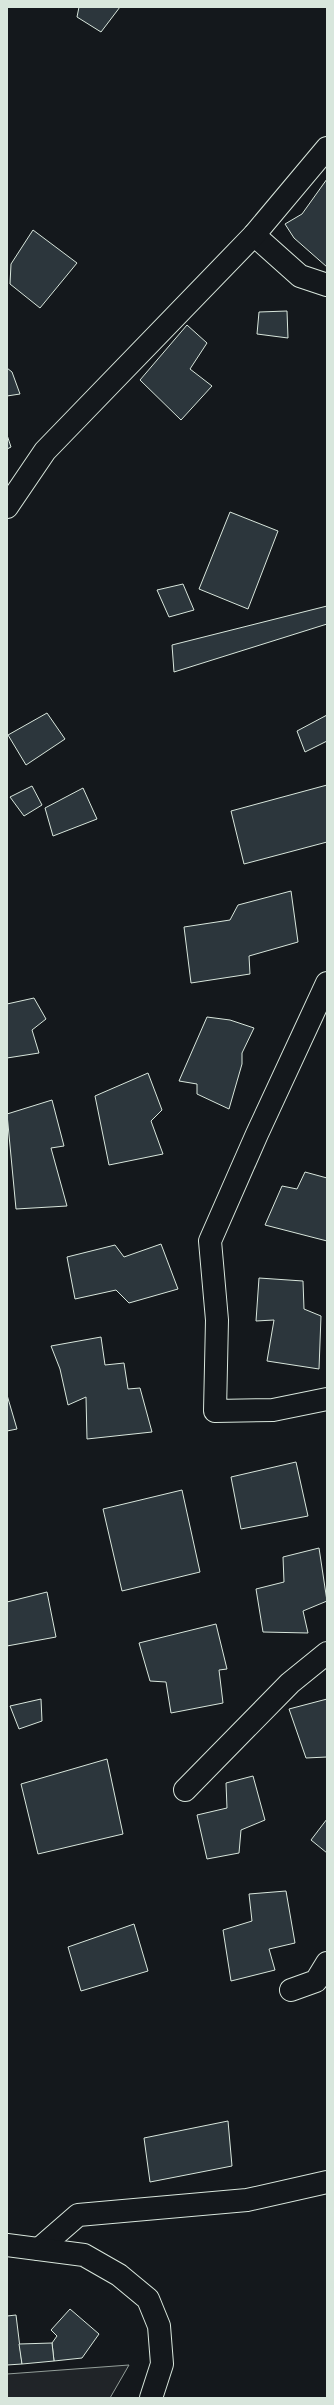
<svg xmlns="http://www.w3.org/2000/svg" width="334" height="2405" font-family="'Roboto Condensed',sans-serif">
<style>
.green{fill:#202428;stroke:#939e99}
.building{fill:#2c363c;stroke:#d8e6dc}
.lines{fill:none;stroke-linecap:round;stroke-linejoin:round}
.street-casing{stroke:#d8e6dc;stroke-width:24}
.secondary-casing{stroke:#d8e6dc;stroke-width:24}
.street{stroke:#14181c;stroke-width:22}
.secondary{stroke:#14181c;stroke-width:22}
</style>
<rect width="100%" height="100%" fill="#14181c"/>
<!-- green -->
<path class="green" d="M129,2365L110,2398H7V2374Z"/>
<!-- building -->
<g class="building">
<path d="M79,7H120L101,32L77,17Z"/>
<path d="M327,179V267L294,238L285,224L302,214Z"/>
<path d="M33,230L77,263L40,308L10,284L11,264Z"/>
<path d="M287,311L288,338L257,334L259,312Z"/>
<path d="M187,325L207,343L190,369L212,386L181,420L140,380Z"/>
<path d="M7,368L12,372L20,394L7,396Z"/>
<path d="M7,435L11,447L7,449Z"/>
<path d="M230,512L278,531L248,609L199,589Z"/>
<path d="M183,584L194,610L169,617L157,590Z"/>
<path d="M327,606V624L174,672L172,645Z"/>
<path d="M47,713L65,739L26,765L8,735Z"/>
<path d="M327,715V741L305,752L297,731Z"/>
<path d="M327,785V842L244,864L231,811Z"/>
<path d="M32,786L42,805L24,816L10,797Z"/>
<path d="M83,788L97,819L53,836L45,808Z"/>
<path d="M291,891L298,942L249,956L250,974L191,983L184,927L230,920L238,905Z"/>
<path d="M34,998L46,1019L32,1030L39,1053L7,1058V1004Z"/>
<path d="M207,1017L230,1020L254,1028L242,1053V1064L229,1109L197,1094V1084L179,1081Z"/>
<path d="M148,1073L162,1110L151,1121L163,1154L109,1165L95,1096Z"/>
<path d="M52,1100L64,1146L51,1148L67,1206L16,1209L7,1114Z"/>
<path d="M305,1172L327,1178V1241L265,1225L282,1186L297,1189Z"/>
<path d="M161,1244L178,1289L129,1303L116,1290L75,1299L67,1257L115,1245L124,1257Z"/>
<path d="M259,1278L303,1281L304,1309L321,1316L319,1369L267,1361L274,1320L256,1321Z"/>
<path d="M101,1337L105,1365L124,1363L128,1389L140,1388L152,1432L87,1439L86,1397L68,1405L60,1369L51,1346Z"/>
<path d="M7,1395L17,1429L7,1431Z"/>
<path d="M296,1462L308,1516L241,1529L231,1477Z"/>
<path d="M182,1490L200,1572L122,1591L103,1509Z"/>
<path d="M319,1548L327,1601L303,1611L308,1633L263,1632L256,1589L284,1582L283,1557Z"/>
<path d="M47,1592L56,1637L7,1646V1602Z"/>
<path d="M216,1624L227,1669L219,1670L223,1703L171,1713L166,1682L150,1681L139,1643Z"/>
<path d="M41,1699L42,1721L19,1729L10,1706Z"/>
<path d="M327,1699V1757L306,1758L289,1709Z"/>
<path d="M107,1759L123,1834L38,1854L21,1784Z"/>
<path d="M253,1776L265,1820L241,1830L239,1853L207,1859L197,1815L227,1808L226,1783Z"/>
<path d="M327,1819V1853L311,1840Z"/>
<path d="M286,1891L295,1943L269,1949L275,1970L231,1981L223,1930L252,1921L249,1894Z"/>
<path d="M134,1924L148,1971L81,1991L68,1947Z"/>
<path d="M228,2121L232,2166L150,2182L144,2138Z"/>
<path d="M70,2309L99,2334L82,2358L54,2361L52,2343L57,2336L51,2330Z"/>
<path d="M16,2315L22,2364L7,2365V2316Z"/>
<path d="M52,2343L54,2361L22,2364L19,2344Z"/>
</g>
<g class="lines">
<defs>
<g id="street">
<path d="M254,235L300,276L327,285"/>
<path d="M327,983L257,1134L210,1241L217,1320L215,1411L273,1410L327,1399"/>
<path d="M185,1790L290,1683L327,1653"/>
<path d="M291,1990L316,1981L327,1963"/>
<path d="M39,2249L78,2215L247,2200L327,2182"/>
</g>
<g id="secondary">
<path d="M7,507L45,451L254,235L327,148"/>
<path d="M7,2245L84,2255L119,2275L148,2299L159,2326L162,2364L151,2398"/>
</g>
</defs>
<!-- street casing -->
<use href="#street" class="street-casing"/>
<!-- secondary casing -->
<use href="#secondary" class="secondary-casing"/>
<!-- street -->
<use href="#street" class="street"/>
<!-- secondary -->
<use href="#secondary" class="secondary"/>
</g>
<!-- border -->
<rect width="334" height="2405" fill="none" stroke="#d8e6dc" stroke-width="16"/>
</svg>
